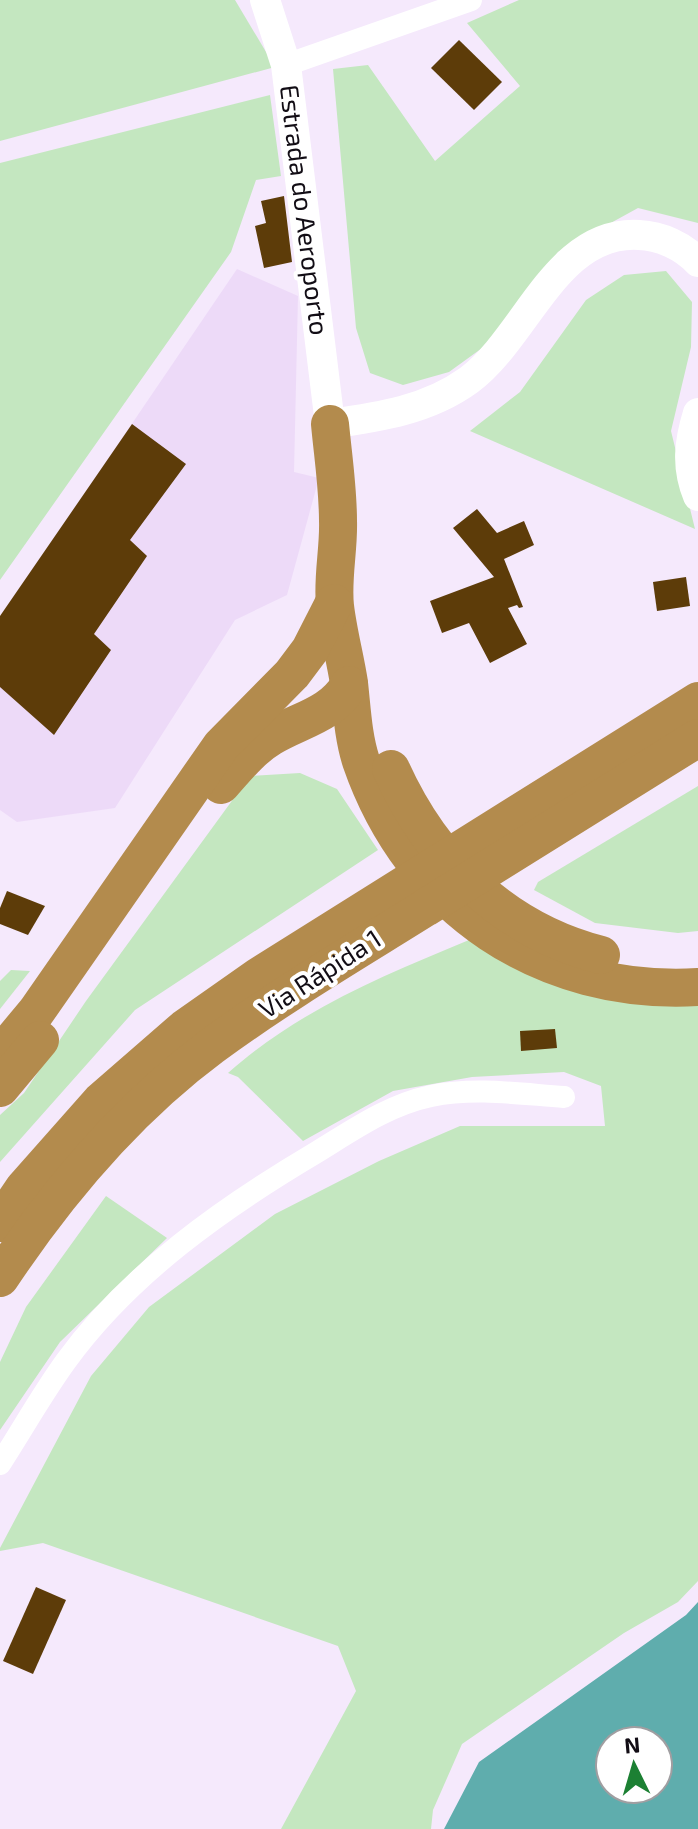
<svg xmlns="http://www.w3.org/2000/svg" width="698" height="1829" font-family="'Exo 2',sans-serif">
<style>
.built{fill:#eddaf8}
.green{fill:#c4e7c0}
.water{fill:#5fadad;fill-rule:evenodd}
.building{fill:#5d3c09}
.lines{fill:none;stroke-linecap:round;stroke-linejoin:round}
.street{stroke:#fff;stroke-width:22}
.secondary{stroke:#fff;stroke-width:30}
.highway{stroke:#b38b4d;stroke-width:38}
.labels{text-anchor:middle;stroke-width:8;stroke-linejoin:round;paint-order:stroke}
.street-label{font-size:26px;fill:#120d15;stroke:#fff}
</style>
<rect width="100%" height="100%" fill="#f5e9fc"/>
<!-- built -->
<path class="built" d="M237,269L298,296L294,472L319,478L287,595L235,620L115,808L17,822L0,810V618Z"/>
<!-- green -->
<g class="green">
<path d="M0,0H235L275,67L0,141Z"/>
<path d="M519,0H698V223L638,208L558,252L496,338L449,372L403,385L370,373L356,328L333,69L368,65L435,161L520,86L467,23Z"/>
<path d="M270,95L281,176L256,180L231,252L0,580V163Z"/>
<path d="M666,271L692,302L691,347L671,431L695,529L470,431L520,392L586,300L624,275Z"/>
<path d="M300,773L337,789L378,850L135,1010L0,1162V1115L24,1093L86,1001L250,776Z"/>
<path d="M698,786V931L678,933L595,923L534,890L538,882Z"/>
<path d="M469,940C525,981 629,986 698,996V1581L678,1602L624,1633L462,1744L433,1810L431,1829H281L356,1691L338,1646L43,1543L0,1551V1548L91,1376L149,1307L275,1214L379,1161L460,1126H605L601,1086L564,1072L472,1077L393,1091L303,1141L238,1077L228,1073C299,1010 382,976 469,940Z"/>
<path d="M11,970L30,971L0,1009V981Z"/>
<path d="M106,1196L167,1238L60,1342L0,1430V1362L26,1307Z"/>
</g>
<!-- water -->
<path class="water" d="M698,1602V1829H444L479,1762L686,1615ZM610,1741H658V1789H610Z"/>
<!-- building -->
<g class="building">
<path d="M459,40L502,82L474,110L431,68Z"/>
<path d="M284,196L292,262L264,268L255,226L266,223L261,201Z"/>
<path d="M132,424L186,464L130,540L147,556L94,634L111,650L54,735L0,687V616Z"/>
<path d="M477,509L497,533L524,521L534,545L504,559L523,607L519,608L517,605L508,608L527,644L490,663L469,623L442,633L430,601L494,577L453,528Z"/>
<path d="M686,577L690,606L657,611L653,582Z"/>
<path d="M7,891L45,906L28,935L0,924V908Z"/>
<path d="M555,1029L557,1048L521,1051L520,1031Z"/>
<path d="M36,1587L66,1600L33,1674L3,1661Z"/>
</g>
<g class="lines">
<!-- street -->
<g class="street">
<path d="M286,65L471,0"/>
<path d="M0,1464C22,1430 42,1394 66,1361C130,1273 224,1207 317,1152C353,1130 388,1105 431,1096C475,1087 520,1094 564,1097"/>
</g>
<!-- secondary -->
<g class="secondary">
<path d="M265,0L286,65L330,424C379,417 428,410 469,380C527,337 556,230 639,235C661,236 683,246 698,262"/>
<path d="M698,413C689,442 686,467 698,496"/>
</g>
<!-- highway -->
<g class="highway">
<path d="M330,424C333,456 338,488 338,521C339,549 332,578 335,606C338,632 345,657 349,683C352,710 353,736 361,761C412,909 543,996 698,987"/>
<path d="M391,769C432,860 503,930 601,955"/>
<path d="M221,785C237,767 251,749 271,737C299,720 332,715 349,685"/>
<path d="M0,1055L36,1012L221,746L292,674L310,650L334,603"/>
<path d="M0,1088L40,1040"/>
<path d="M0,1223L24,1188L101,1101L185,1028L259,976L698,701"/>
<path d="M0,1278C58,1191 127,1109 212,1046C280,996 353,953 425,908C516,851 607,794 698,738"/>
</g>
</g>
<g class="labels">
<!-- street labels -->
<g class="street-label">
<text transform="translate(304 210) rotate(83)" y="9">Estrada do Aeroporto</text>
<text transform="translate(320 974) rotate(-33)" y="9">Via Rápida 1</text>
</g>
</g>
<!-- north arrow -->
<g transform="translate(634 1765) rotate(355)"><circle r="38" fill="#ffffff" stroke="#a09ea1" stroke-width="2"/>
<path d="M0-6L14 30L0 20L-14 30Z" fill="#1c8033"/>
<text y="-12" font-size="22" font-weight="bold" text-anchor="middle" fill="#120d15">N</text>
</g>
</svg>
